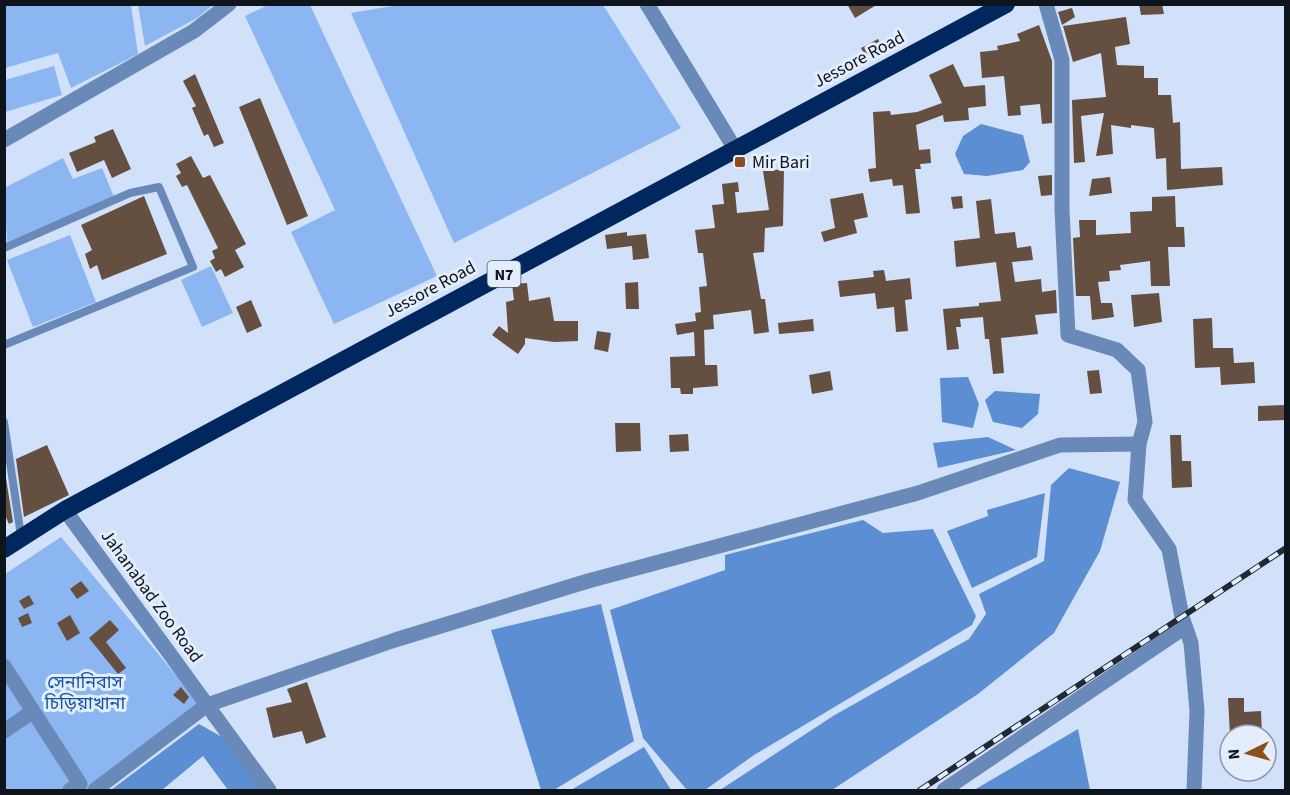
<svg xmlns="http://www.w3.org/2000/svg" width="1290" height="795" font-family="'Source Sans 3','Noto Sans Bengali',sans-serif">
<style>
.green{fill:#8bb6f2}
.water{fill:#5c8ed3}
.building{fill:#654f40}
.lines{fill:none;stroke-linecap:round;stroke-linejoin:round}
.lane{stroke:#698ab9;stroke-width:8}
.street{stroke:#698ab9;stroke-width:15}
.highway{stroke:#00285f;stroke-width:18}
.rail-casing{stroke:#222932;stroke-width:6}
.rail{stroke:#e3edfc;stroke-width:4;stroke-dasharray:11;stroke-linecap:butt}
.poi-dot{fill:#8e4e17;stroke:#e3edfc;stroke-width:2}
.labels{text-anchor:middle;stroke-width:6;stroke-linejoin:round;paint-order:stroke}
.shield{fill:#e3edfc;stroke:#4e555f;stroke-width:1.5}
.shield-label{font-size:16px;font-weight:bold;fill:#0e141c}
.street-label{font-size:18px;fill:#0e141c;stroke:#e3edfc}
.poi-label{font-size:18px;fill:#0e141c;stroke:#e3edfc;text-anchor:start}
.park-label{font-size:18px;fill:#1052a5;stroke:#e3edfc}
</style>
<rect width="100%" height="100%" fill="#d0e1f9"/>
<!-- green -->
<g class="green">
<path d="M5,4L131,5L138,54L71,88L58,53L5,68Z"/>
<path d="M270,4L310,5L437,276L334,324L291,232L335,210L245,16Z"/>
<path d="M138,5V4L213,5L197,18L145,46Z"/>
<path d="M398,5H603L681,128L454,243L351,13Z"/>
<path d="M54,66L62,95L5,112V80Z"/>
<path d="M63,158L73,179L102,168L114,197L7,242L4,188Z"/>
<path d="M70,235L96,302L33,327L7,260Z"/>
<path d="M211,266L233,313L202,327L181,280Z"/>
<path d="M61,537L199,703L90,790H5V574Z"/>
</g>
<!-- water -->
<g class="water">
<path d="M981,124L1023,135L1030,162L1023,170L987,176L964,174L955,154L963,136Z"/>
<path d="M968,377L979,404L973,428L942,422L940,378Z"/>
<path d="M995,391L1040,394L1038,414L1022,428L993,422L985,400Z"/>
<path d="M988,437L1016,450L938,468L933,443Z"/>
<path d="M1069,468L1120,482L1100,551L1054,633L978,694L832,790H720L833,716L969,639L986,614L979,594L1044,561L1051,485Z"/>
<path d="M1045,493L1037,557L972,588L947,531L988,516L987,510Z"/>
<path d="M863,520L883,533L933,529L976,616L972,625L754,755L705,790H687L643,738L610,610L725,570V555Z"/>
<path d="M601,604L634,741L554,790H541L491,630Z"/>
<path d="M199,724L222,737L262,790H228L203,756L162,790H111Z"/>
<path d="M1078,729L1090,790H974Z"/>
<path d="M644,747L671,790H571Z"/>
</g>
<!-- building -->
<g class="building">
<path d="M847,4H878L855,18Z"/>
<path d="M1139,4H1162L1164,14L1141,15Z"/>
<path d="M1072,8L1075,17L1062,25L1058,12Z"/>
<path d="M1126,17L1130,44L1115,47L1117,65L1144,66V78H1158V95H1171L1173,123L1180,122L1181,169L1222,167L1223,185L1167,190L1166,158L1156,159L1154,128L1131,125V128L1111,125L1113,154L1096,156L1104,113L1081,116L1085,162L1074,163L1072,100L1106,97L1101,53L1073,62L1063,26Z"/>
<path d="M1039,25L1052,61V123L1042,124L1040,104L1020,106L1021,115L1008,116L1004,76L982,78L980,52L998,50L997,46L1020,41L1017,34Z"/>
<path d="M878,39L883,48L866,57L861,48Z"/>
<path d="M953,64L964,87L985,85L986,106L968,108L969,120L944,122L943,115L916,125L919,150L930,149L931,163L920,164L921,169H915L920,213L906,214L903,185L893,186L892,179L870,182L868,169L876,168L873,112L890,111L891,115L917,112L942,103L929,75Z"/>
<path d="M195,74L224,143L214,147L208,134L204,136L192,108L196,106L183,81Z"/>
<path d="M260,98L308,216L287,225L239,107Z"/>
<path d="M113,129L131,169L112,178L104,160L77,172L69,153L96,142L94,137Z"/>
<path d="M191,156L203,178L210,175L246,244L235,250L244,267L225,277L221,269L216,272L210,261L215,258L212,251L218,248L187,185L182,187L176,176L181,173L176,164Z"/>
<path d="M784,169L783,226L765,228L764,252L753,253L761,299H765L769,332L754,334L751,310L713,315L714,329L704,330L705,365H717L718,386L693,388V394H681L680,388H671L670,357L695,356L694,332L677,335L675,324L696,321L695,313L701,312L699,287L707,286L703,253H698L695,230L715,228L712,205L724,204L722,184L738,182L739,192H735L737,213L769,210L763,171Z"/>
<path d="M1052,175V195L1041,196L1038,176Z"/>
<path d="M1110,177L1112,193L1089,196L1092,179Z"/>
<path d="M863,193L868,217L854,220L857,233L824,242L821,232L835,228L830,199Z"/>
<path d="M144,196L167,254L102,280L97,265L90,269L85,254L92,250L81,225Z"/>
<path d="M962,196L963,208L953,209L951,197Z"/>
<path d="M1175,196L1176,227H1184L1185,247H1168L1170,286H1151L1150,261L1120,265L1121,270L1109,271L1110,281L1098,282L1101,303H1112L1114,317L1092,320L1090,296H1076L1073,238L1080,237L1079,220H1096V235L1131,233L1130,212L1152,211V197Z"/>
<path d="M991,199L995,234L1015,232L1017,248L1031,246L1033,260L1012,262L1015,282L1041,279L1042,292L1056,290L1057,313L1035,315L1038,334L1001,338L1004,373L993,374L989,339H985L983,317L960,319L961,327H956L959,349L947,350L943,309L979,306V303L1001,301L996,262L956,267L954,241L980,238L976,201Z"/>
<path d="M627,232V236L646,234L649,258L633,260L632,246L607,249L605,235Z"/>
<path d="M884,270L886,281L910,278L912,299L905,300L908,331L896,332L894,307L877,309L875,293L840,297L838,281L874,277L873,271Z"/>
<path d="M638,282L639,309H626L625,283Z"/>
<path d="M527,283L529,301L550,297L554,321H578V341L554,342L525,338V344L518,354L492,335L499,326L508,333L506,302L514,300L512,284Z"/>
<path d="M1159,293L1162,322L1134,327L1131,295Z"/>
<path d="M251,300L262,326L247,333L236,307Z"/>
<path d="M1212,318L1213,348H1233L1234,363L1254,362L1255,383L1221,385L1220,367L1195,368L1193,319Z"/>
<path d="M813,319L814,331L779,334L778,323Z"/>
<path d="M597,331L611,333L608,352L594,349Z"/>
<path d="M1099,370L1102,393L1090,394L1087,371Z"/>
<path d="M830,371L833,390L812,394L809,375Z"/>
<path d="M1286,405V420L1258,421V406Z"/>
<path d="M615,423H640L641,451L616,452Z"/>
<path d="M688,434L689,451L670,452L669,435Z"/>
<path d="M1170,435H1181L1182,461H1191L1192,487L1172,488Z"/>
<path d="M47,445L69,495L24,517L16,459Z"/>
<path d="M4,466L13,522L9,524L4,513Z"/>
<path d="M81,581L89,591L77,599L70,589Z"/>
<path d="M29,595L34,604L24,609L19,601Z"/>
<path d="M28,613L32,623L22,627L18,618Z"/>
<path d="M70,615L80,633L67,641L57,623Z"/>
<path d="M110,620L119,630L106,642L126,668L118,674L89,638Z"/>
<path d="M307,682L326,737L306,744L302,731L273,738L266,708L292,702L287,689Z"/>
<path d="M181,687L189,697L184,704L173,695Z"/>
<path d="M1228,698H1244V712L1261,711L1262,735H1230Z"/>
</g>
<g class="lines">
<!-- lane -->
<g class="lane">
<path d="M4,248L130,193L159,187L193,267L4,345"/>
<path d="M4,422L21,536"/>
</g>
<!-- street -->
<g class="street">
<path d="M647,4L735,149"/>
<path d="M1046,4L1062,60V210L1068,335L1117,350L1138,370L1145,422L1139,444L1135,500L1169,549L1182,617L1191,643L1197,711L1194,790"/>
<path d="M4,140L194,31L229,4"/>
<path d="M65,510L269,790"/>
<path d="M4,666L80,784L70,790"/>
<path d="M4,731L32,712"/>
<path d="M95,790L207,705L395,640L588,581L918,493L1060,445L1139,444"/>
<path d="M944,790L1185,627"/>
</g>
<!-- highway -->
<path class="highway" d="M4,549L65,510L1006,4"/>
<defs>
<path id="rail" d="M920,790L1286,548"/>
</defs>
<!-- rail casing -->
<use href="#rail" class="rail-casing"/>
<!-- rail -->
<use href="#rail" class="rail"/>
</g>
<!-- markers -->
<rect class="poi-dot" x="734" y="156" width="12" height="12" rx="3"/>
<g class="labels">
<!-- shield labels -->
<rect class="shield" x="487.5" y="261" width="33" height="26" rx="4.5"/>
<g class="shield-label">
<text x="504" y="280">N7</text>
</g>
<!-- street labels -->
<g class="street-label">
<text transform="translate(859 59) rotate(-28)" y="6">Jessore Road</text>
<text transform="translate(430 289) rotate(-28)" y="6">Jessore Road</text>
<text transform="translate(152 596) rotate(54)" y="6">Jahanabad Zoo Road</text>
</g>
<!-- poi labels -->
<g class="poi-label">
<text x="752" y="168">Mir Bari</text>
</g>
<!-- park labels -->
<g class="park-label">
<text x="85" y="688">সেনানিবাস<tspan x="85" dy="21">চিড়িয়াখানা</tspan></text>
</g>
</g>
<!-- border -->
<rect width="1290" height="795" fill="none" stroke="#0e141c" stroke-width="12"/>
<!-- north arrow -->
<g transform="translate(1248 753) rotate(265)"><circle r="28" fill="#e3edfc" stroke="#8e96a2" stroke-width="1.5"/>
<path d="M0-4.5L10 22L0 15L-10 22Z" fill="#8e4e17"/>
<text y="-9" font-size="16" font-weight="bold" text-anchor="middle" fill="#0e141c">N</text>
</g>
</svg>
